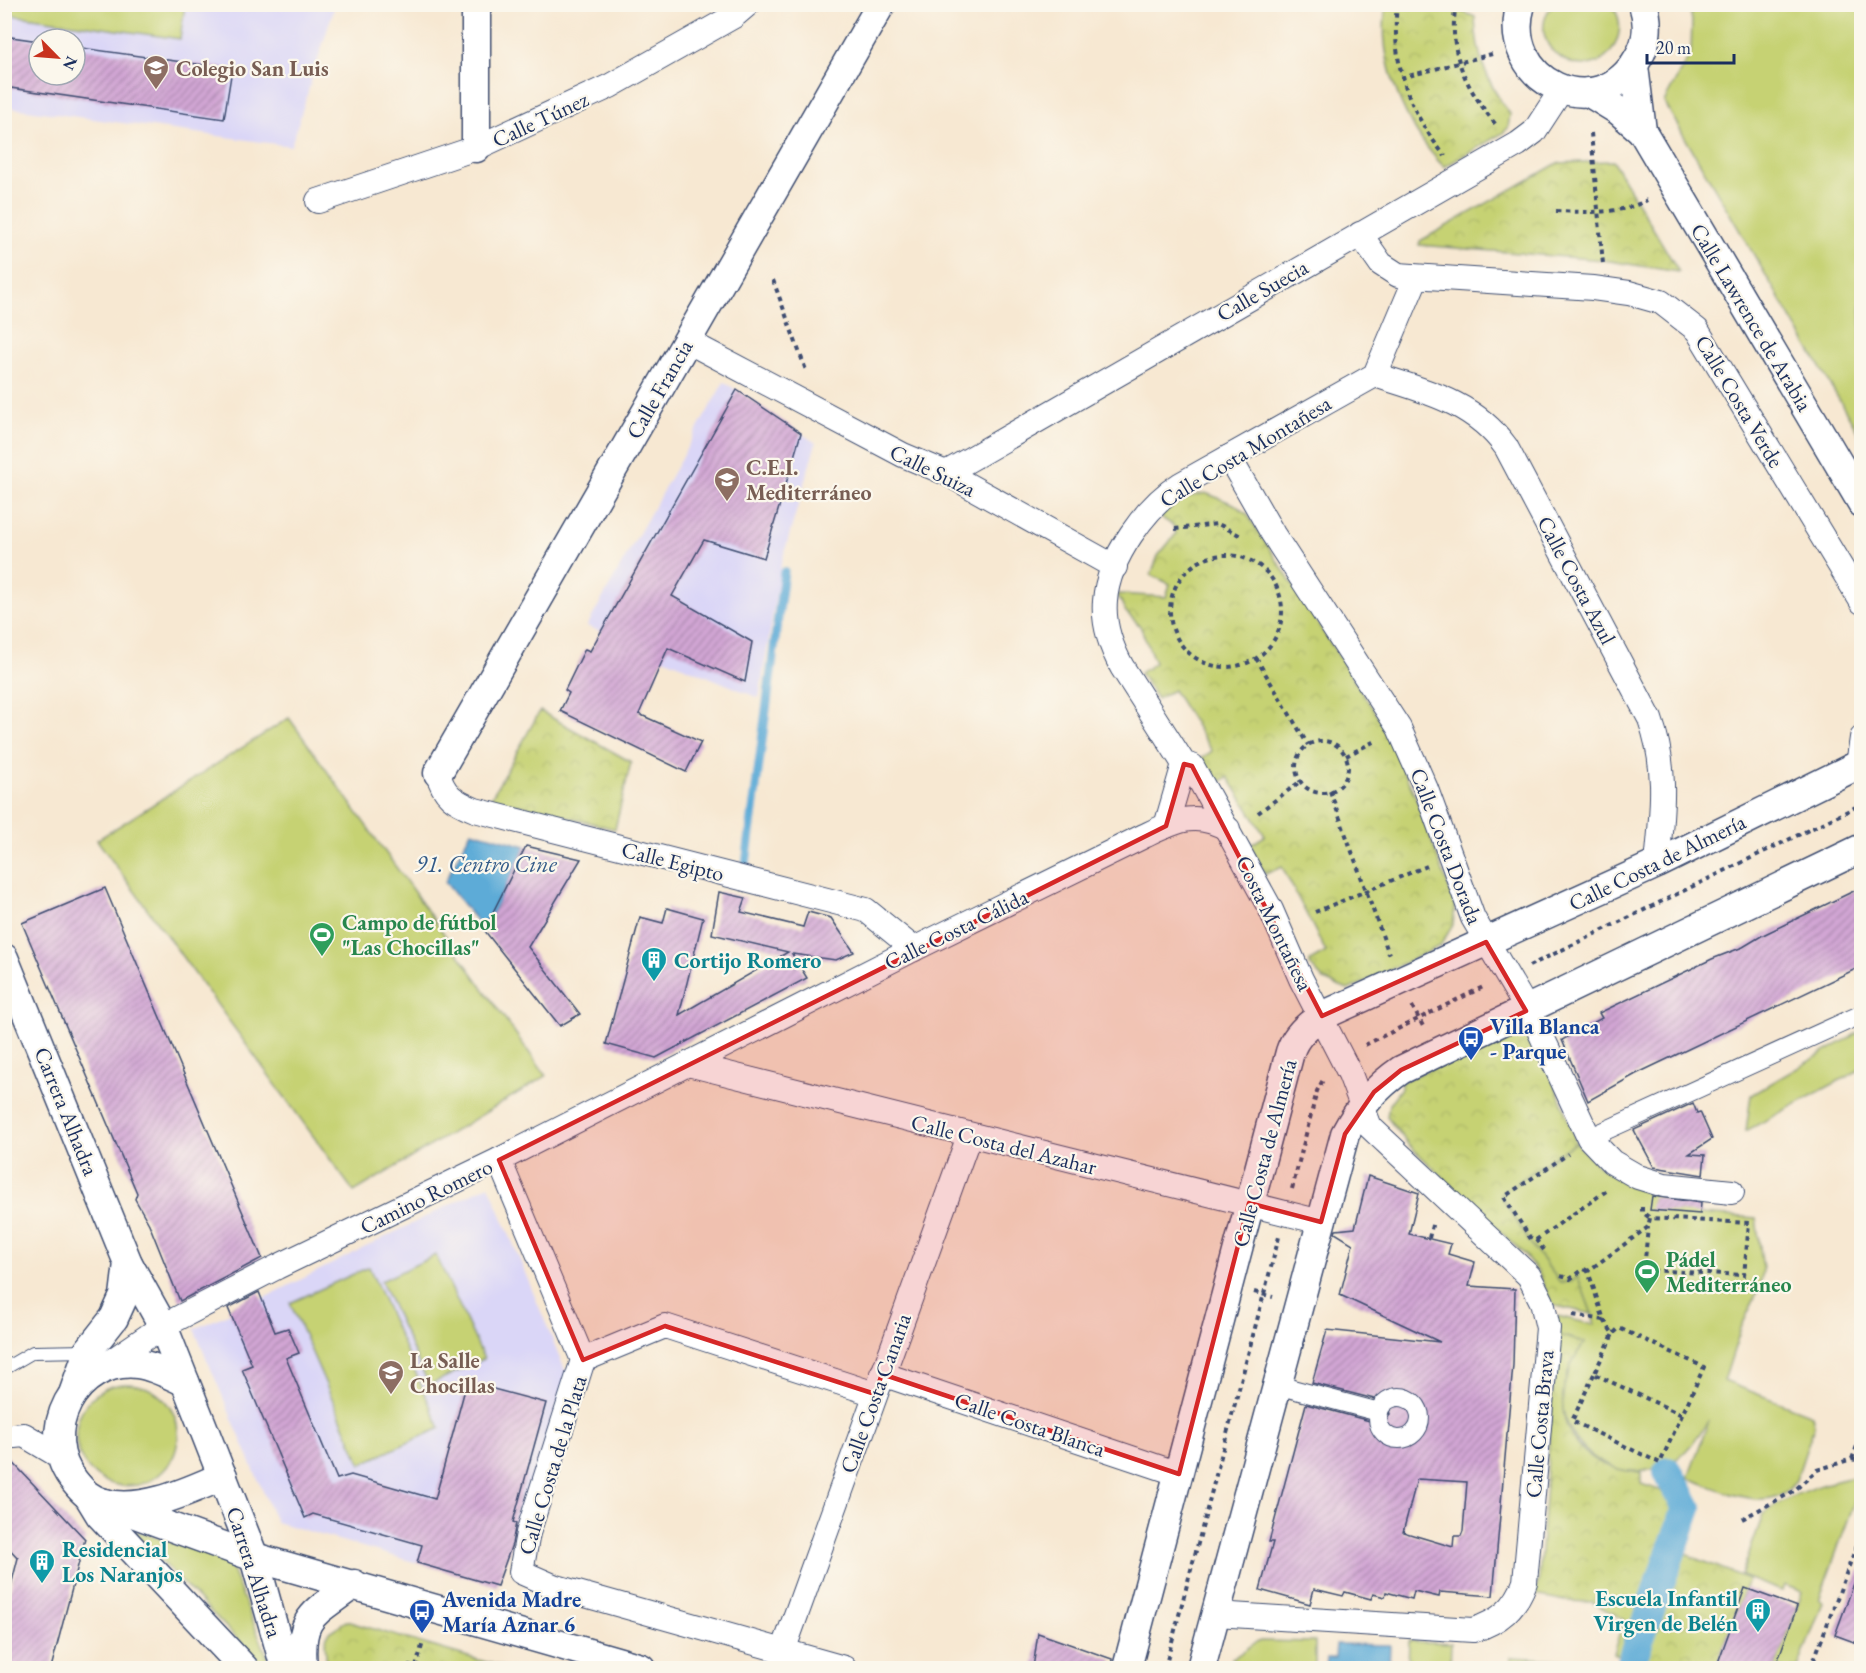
<svg xmlns="http://www.w3.org/2000/svg" width="1866" height="1673" font-family="'EB Garamond',serif">
<style>
.built{fill:#dad6f7;fill-rule:evenodd}
.green{fill:#c6d273;stroke:#708068;stroke-width:1.5}
.park{fill:url(#park-crowns);stroke:#708068;stroke-width:1.5}
.water{fill:#5dabd7;stroke:#3c6d9a;stroke-width:1.5}
.lines{fill:none;stroke-linecap:round;stroke-linejoin:round}
.stream{stroke:#5dabd7;stroke-width:9}
.canal{stroke:#5dabd7;stroke-width:30}
.building{fill:url(#building-hatch);fill-rule:evenodd}
.service-casing{stroke:#3c4b6f;stroke-width:14}
.pedestrian-casing{stroke:#3c4b6f;stroke-width:20}
.minor-casing{stroke:#3c4b6f;stroke-width:26}
.tertiary-casing{stroke:#3c4b6f;stroke-width:31}
.path{stroke:#3c4b6f;stroke-width:4;stroke-dasharray:4.5 4.5;stroke-linecap:butt}
.service{stroke:#fff;stroke-width:12}
.pedestrian{stroke:#fff;stroke-width:18}
.minor{stroke:#fff;stroke-width:24}
.tertiary{stroke:#fff;stroke-width:28}
.marked{fill:#d62828;fill-opacity:0.2;stroke:#d62828;stroke-width:4.5;stroke-linejoin:round}
.labels{text-anchor:middle;stroke-width:4.5;stroke-linejoin:round;paint-order:stroke}
.education-label{font-size:22px;font-weight:bold;fill:#785e54;stroke:#fbf7ec;text-anchor:start}
.street-label{font-size:22px;fill:#1b2f5e;stroke:#fbf7ec}
.leisure-label{font-size:22px;font-weight:bold;fill:#27864d;stroke:#fbf7ec;text-anchor:start}
.culture-label{font-size:22px;font-weight:bold;fill:#0d838f;stroke:#fbf7ec;text-anchor:start}
.transit-label{font-size:22px;font-weight:bold;fill:#164399;stroke:#fbf7ec;text-anchor:start}
.water-label{font-size:24px;font-style:italic;fill:#325a88;stroke:#fbf7ec}
</style>
<defs>
<pattern id="park-crowns" width="20" height="18" patternUnits="userSpaceOnUse" patternTransform="scale(1.5)"><rect width="20" height="18" fill="#c6d273"/><path d="M2 6a3 3 0 1 1 6 0M12 15a3 3 0 1 1 6 0" fill="none" stroke="#aab566"/></pattern>
<pattern id="building-hatch" width="6" height="6" patternUnits="userSpaceOnUse" patternTransform="scale(1.5)"><rect width="6" height="6" fill="#d2a6d4"/><path d="M-1 1l2-2M0 6l6-6M5 7l2-2" fill="none" stroke="#aa88af"/></pattern>
</defs>
<rect width="100%" height="100%" fill="#fbf7ec"/>
<filter id="ink" filterUnits="userSpaceOnUse"><feTurbulence type="fractalNoise" baseFrequency=".0167" numOctaves="2"/><feDisplacementMap in="SourceGraphic" scale="12" xChannelSelector="R" yChannelSelector="G"/><feConvolveMatrix kernelMatrix="1 2 1 2 8 2 1 2 1" color-interpolation-filters="sRGB"/></filter>
<filter id="wash" filterUnits="userSpaceOnUse"><feTurbulence type="fractalNoise" baseFrequency=".008" numOctaves="4" result="noise"/><feDisplacementMap in="SourceGraphic" scale="24" xChannelSelector="R" yChannelSelector="G"/><feGaussianBlur stdDeviation="1.35" result="paint"/><feColorMatrix in="noise" values="0 0 0 0 0 0 0 0 0 0 0 0 0 0 0 0 0 1.4 0 .05"/><feComposite in="paint" operator="in"/></filter>
<g filter="url(#wash)">
<rect width="100%" height="100%" fill="#f7e8d2"/>
<!-- built -->
<g class="built">
<path d="M5,5H335L291,146L5,107ZM39,39H75V75H39Z"/>
<path d="M724,382L816,443L781,564L759,698L587,626Z"/>
<path d="M489,1185L567,1375L497,1586L276,1522L194,1329L262,1299Z"/>
</g>
<!-- green -->
<g class="green">
<path d="M5,4H185V5L180,39L5,14Z"/>
<path d="M1552,5H1612C1619,15 1622,27 1617,40C1598,93 1518,52 1552,5Z"/>
<path d="M1688,5H1861V437L1664,102L1691,52L1692,20Z"/>
<path d="M289,718L546,1076L354,1192L97,840Z"/>
<path d="M1861,1031V1069L1746,1131L1751,1095Z"/>
<path d="M1576,1142C1618,1192 1640,1190 1701,1197L1700,1214L1756,1218L1763,1270L1760,1286L1741,1328L1724,1381L1812,1415L1814,1426L1796,1480C1773,1518 1720,1489 1688,1478L1709,1420C1699,1434 1688,1453 1673,1461C1624,1489 1572,1457 1562,1406C1559,1387 1570,1375 1573,1357C1574,1352 1572,1345 1571,1339L1557,1335V1316L1595,1325L1592,1314L1553,1305L1538,1272L1524,1254L1408,1144L1514,1183Z"/>
<path d="M436,1255L484,1359L429,1385L381,1281Z"/>
<path d="M369,1267L440,1428L361,1464L290,1303Z"/>
<circle cx="127" cy="1435" r="51"/>
<path d="M1861,1476V1484L1819,1600L1823,1602L1798,1668H1775L1802,1592L1784,1585L1782,1591L1741,1576L1763,1515C1788,1493 1830,1481 1861,1476Z"/>
<path d="M131,1530L227,1558L272,1668H266Z"/>
<path d="M1258,1641L1315,1642V1668H1232V1659Z"/>
<path d="M1409,1641L1451,1643L1450,1668H1408Z"/>
<path d="M1511,1657L1601,1662V1668H1510Z"/>
</g>
<!-- park -->
<g class="park">
<path d="M1386,5H1446L1475,17C1476,54 1487,84 1510,114L1508,128L1503,133L1444,167C1405,127 1377,62 1386,5Z"/>
<path d="M1613,161L1679,272L1603,260L1419,245L1420,241L1558,163Z"/>
<path d="M1205,493L1234,504L1247,514L1382,723L1416,798L1455,905L1453,925L1440,946L1348,990L1324,980L1310,965V961L1326,952L1282,867L1265,874L1250,845L1265,836L1228,777L1213,786L1198,761L1212,751L1173,690L1157,699L1140,673L1155,663L1140,626L1126,612L1118,596L1119,594L1166,597L1170,584L1151,575L1158,556L1176,534L1173,525L1158,516L1184,498Z"/>
<path d="M540,711L631,762L615,829L491,798Z"/>
<path d="M1515,1030C1546,1042 1564,1112 1576,1142L1500,1194L1531,1245L1560,1282H1571L1578,1277L1592,1314L1553,1305L1538,1272L1524,1254L1408,1144L1387,1117L1389,1104L1401,1088V1082Z"/>
<path d="M1557,1335L1585,1342C1540,1399 1565,1470 1641,1472V1484L1672,1494L1678,1508L1624,1658L1613,1653L1624,1620L1592,1602L1566,1601L1535,1595L1539,1578Z"/>
<path d="M1680,1552L1748,1579L1745,1588L1716,1668H1638Z"/>
<path d="M346,1621L506,1668H327L325,1642L329,1632Z"/>
</g>
<!-- water -->
<g class="water">
<path d="M471,831L526,846L484,930L445,882Z"/>
<path d="M1336,1644L1390,1645L1389,1668H1326L1327,1658H1335Z"/>
</g>
<g class="lines">
<!-- stream -->
<path class="stream" d="M746,864L784,572"/>
<!-- canal -->
<path class="canal" d="M1629,1668L1687,1508L1668,1472"/>
</g>
<g id="blocks">
<!-- building -->
<g class="building">
<path d="M4,36L39,41V75H75V47L232,69L224,119L4,87Z"/>
<path d="M737,390L801,433L764,558L704,540L672,596L752,642L745,682L668,648L639,714L701,742L686,772L560,711L569,693L565,690L585,649L590,651Z"/>
<path d="M526,846L581,859L528,947L580,1014L560,1026L484,930Z"/>
<path d="M1862,887V966L1636,1074L1588,1101L1562,1040L1602,1018L1599,1013L1712,959L1743,947L1763,935Z"/>
<path d="M105,888L262,1258L180,1301L149,1224L135,1199L137,1193L22,923Z"/>
<path d="M719,892L746,898L741,912L803,927L808,912L831,918L854,952L836,960L792,954L807,978L656,1058L606,1044L640,917L663,923L667,908L703,918L679,1015L788,952L712,934Z"/>
<path d="M1693,1103L1697,1113L1700,1112L1712,1139L1689,1154L1705,1155L1703,1175L1654,1167L1634,1130Z"/>
<path d="M1368,1176L1419,1193L1409,1234L1451,1244L1448,1254L1475,1262L1469,1286L1515,1289L1513,1365L1493,1596L1440,1592L1439,1597L1414,1591L1412,1599L1386,1592L1385,1597L1373,1594L1371,1599L1345,1592L1343,1596L1314,1589L1310,1604L1260,1590L1273,1542H1269L1306,1404L1377,1423L1387,1420L1390,1414L1387,1404L1382,1401L1312,1383L1327,1330L1440,1342L1340,1295L1353,1244L1335,1233L1336,1230L1355,1228ZM1417,1479L1467,1482L1463,1531L1461,1536H1454L1453,1547L1403,1532Z"/>
<path d="M1652,1196L1701,1203L1700,1214L1650,1210Z"/>
<path d="M259,1292L275,1332L288,1328L299,1353L286,1358L337,1479L351,1475L435,1499L467,1382L546,1403L513,1522L516,1523L512,1544L497,1586L417,1563L422,1545L313,1514L305,1518L242,1369L252,1365L228,1308Z"/>
<path d="M4,1453L85,1539L51,1668H4V1613L18,1558L4,1543Z"/>
<path d="M1859,1570L1862,1571V1645L1835,1635Z"/>
<path d="M1745,1588L1797,1607L1775,1668H1716Z"/>
<path d="M1038,1633L1112,1659L1111,1668H1033Z"/>
</g>
</g>
</g>
<g filter="url(#ink)">
<use href="#blocks" fill-opacity="0" stroke="#3c4b6f" stroke-width="1.5"/>
<g class="lines">
<defs>
<path id="service" d="M4,1369L33,1352L87,1351"/>
<g id="pedestrian">
<path d="M1589,1138L1862,1014"/>
<path d="M1277,1385L1379,1412"/>
<circle cx="1399" cy="1418" r="21"/>
</g>
<g id="minor">
<path d="M318,201L476,148L610,86L734,16L748,4"/>
<path d="M1360,234L1381,264L1398,275L1593,288L1629,293L1661,302L1697,330L1862,602"/>
<path d="M687,341L903,455L946,473L1115,567"/>
<path d="M1375,375C1425,391 1474,402 1506,447L1650,719C1668,770 1662,811 1657,864"/>
<path d="M1229,457L1273,534L1399,728L1426,789L1473,918L1538,1028L1589,1138L1612,1162L1638,1177L1664,1185L1732,1192"/>
<path d="M946,473L1518,144L1534,132L1562,89"/>
<path d="M1858,765L1862,738"/>
<path d="M438,773C443,795 455,802 475,810L866,910L914,949"/>
<path d="M1166,826L1184,764"/>
<path d="M688,1064L1321,1222"/>
<path d="M499,1160L583,1360L528,1533L521,1572L553,1586L844,1668"/>
<path d="M583,1360L665,1326L875,1394"/>
<path d="M100,1369L163,1326L277,1267L499,1160L914,949L1144,836C1176,821 1195,810 1228,829"/>
<path d="M882,1374L1179,1474"/>
<path d="M4,1437L24,1435L61,1457"/>
<path d="M1216,1614L1473,1630C1499,1622 1516,1608 1525,1582L1548,1328L1542,1302L1529,1276L1370,1127L1350,1074L1301,979L1271,910L1192,766L1184,764L1122,667C1111,647 1103,624 1105,601C1108,558 1146,506 1181,484L1375,375L1416,278"/>
<path d="M783,1651L969,1136"/>
</g>
<g id="tertiary">
<path d="M476,4V148"/>
<path d="M1521,4C1498,82 1598,128 1638,58C1648,42 1649,22 1643,4"/>
<path d="M1634,66L1642,131"/>
<path d="M1588,92L1619,111L1642,131L1862,503"/>
<path d="M438,773L881,4"/>
<path d="M4,958L128,1263L163,1326L201,1422L254,1557L285,1668"/>
<path d="M185,1382C170,1375 154,1366 138,1364C75,1357 35,1434 75,1482C83,1492 90,1499 104,1503C143,1513 188,1491 223,1476"/>
<path d="M74,1391L88,1351L114,1318L124,1296L128,1263"/>
<path d="M89,1497L100,1515L244,1668"/>
<path d="M105,1503L254,1557L641,1668"/>
<path d="M303,1668C298,1614 315,1614 354,1584"/>
<path d="M1127,1668L1290,1052C1295,1036 1307,1025 1322,1016L1657,864L1862,763"/>
<path d="M1201,1668L1345,1134C1359,1107 1376,1087 1401,1070L1862,848"/>
</g>
</defs>
<!-- service casing -->
<use href="#service" class="service-casing"/>
<!-- pedestrian casing -->
<use href="#pedestrian" class="pedestrian-casing"/>
<!-- minor casing -->
<use href="#minor" class="minor-casing"/>
<!-- tertiary casing -->
<use href="#tertiary" class="tertiary-casing"/>
<!-- path -->
<g class="path">
<path d="M1397,4C1391,63 1408,110 1445,156"/>
<path d="M1456,4C1447,54 1467,89 1497,126"/>
<path d="M1401,78L1492,54"/>
<path d="M1591,133L1603,264"/>
<path d="M1556,211C1586,212 1620,215 1647,200"/>
<path d="M773,280L807,373"/>
<path d="M1175,529L1218,524L1243,537"/>
<circle cx="1226" cy="611" r="56"/>
<path d="M1256,658L1308,745"/>
<circle cx="1322" cy="767" r="26"/>
<path d="M1346,756L1377,740"/>
<path d="M1330,791L1389,954"/>
<path d="M1258,813L1301,781"/>
<path d="M1315,912L1427,866"/>
<path d="M1529,966L1862,804"/>
<path d="M1412,1006L1424,1028"/>
<path d="M1365,1045L1485,986"/>
<path d="M1292,1189L1317,1091L1324,1078"/>
<path d="M1642,1207V1212L1650,1218"/>
<path d="M1429,1238L1433,1221"/>
<path d="M1536,1240L1609,1189"/>
<path d="M1544,1250L1536,1240L1531,1239L1504,1197L1568,1154"/>
<path d="M1561,1276L1570,1279L1584,1269L1588,1271"/>
<path d="M1254,1292L1273,1297"/>
<path d="M1573,1315L1604,1320L1588,1271L1648,1227L1650,1218L1749,1223L1744,1275L1644,1270L1648,1227"/>
<path d="M1604,1320L1613,1334L1594,1374L1682,1415"/>
<path d="M1594,1374L1572,1421L1660,1463L1704,1367L1619,1328L1613,1334"/>
<path d="M1852,1459L1862,1433"/>
<path d="M1742,1519L1794,1491L1817,1470L1852,1459L1862,1462"/>
<path d="M330,1665L340,1668"/>
<path d="M416,1667L423,1642"/>
<path d="M398,1668L409,1666L417,1668"/>
<path d="M1165,1668L1279,1237"/>
<path d="M1811,1668L1862,1531"/>
</g>
<!-- service -->
<use href="#service" class="service"/>
<!-- pedestrian -->
<use href="#pedestrian" class="pedestrian"/>
<!-- minor -->
<use href="#minor" class="minor"/>
<!-- tertiary -->
<use href="#tertiary" class="tertiary"/>
</g>
</g>
<!-- marked area -->
<path class="marked" d="M1184,764L1192,766L1322,1016L1486,942L1526,1011L1401,1070L1374,1092L1345,1134L1321,1222L1249,1203L1179,1474L882,1374L875,1394L665,1326L583,1360L499,1160L1166,826Z"/>
<!-- icons -->
<defs>
<symbol id="school-pin" viewBox="-11 -11 22 30"><path d="M0 17L-7.5 6A9.5 9.5 0 1 1 7.5 6Z" fill="#8d6e63" stroke="#fbf7ec"/><path d="M0-5L7-2L0 1L-7-2ZM-4 1L0 2.5L4 1V4Q0 6-4 4Z" fill="#fff"/></symbol>
<symbol id="stadium-pin" viewBox="-11 -11 22 30"><path d="M0 17L-7.5 6A9.5 9.5 0 1 1 7.5 6Z" fill="#2e9e5b" stroke="#fbf7ec"/><path d="M0-5a6.5 5 0 1 0 0 10a6.5 5 0 1 0 0-10ZM-3.5-1.8h7v3.6h-7Z" fill="#fff"/></symbol>
<symbol id="building-pin" viewBox="-11 -11 22 30"><path d="M0 17L-7.5 6A9.5 9.5 0 1 1 7.5 6Z" fill="#0f9aa8" stroke="#fbf7ec"/><path d="M-4-6H4V6H1V3H-1V6H-4ZM-2.5-4.3h1.7v1.8h-1.7ZM.8-4.3h1.7v1.8H.8ZM-2.5-1h1.7V.8h-1.7ZM.8-1h1.7V.8H.8Z" fill="#fff"/></symbol>
<symbol id="bus-pin" viewBox="-11 -11 22 30"><path d="M0 17L-7.5 6A9.5 9.5 0 1 1 7.5 6Z" fill="#1a4fb4" stroke="#fbf7ec"/><path d="M-5-6H5V4H4V6H2V4H-2V6H-4V4H-5ZM-3.5-4V0h7V-4ZM-3.5 1.2v1.5H-2V1.2ZM2 1.2v1.5H3.5V1.2Z" fill="#fff"/></symbol>
</defs>
<g fill-rule="evenodd">
<use href="#school-pin" x="141" y="53" width="30" height="40"/>
<use href="#school-pin" x="712" y="465" width="30" height="40"/>
<use href="#stadium-pin" x="307" y="920" width="30" height="40"/>
<use href="#building-pin" x="639" y="945" width="30" height="40"/>
<use href="#bus-pin" x="1456" y="1024" width="30" height="40"/>
<use href="#stadium-pin" x="1632" y="1257" width="30" height="40"/>
<use href="#school-pin" x="376" y="1358" width="30" height="40"/>
<use href="#building-pin" x="27" y="1547" width="30" height="40"/>
<use href="#building-pin" x="1743" y="1596" width="30" height="40"/>
<use href="#bus-pin" x="407" y="1597" width="30" height="40"/>
</g>
<g class="labels">
<!-- education labels -->
<g class="education-label">
<text x="176" y="76">Colegio San Luis</text>
<text x="746" y="475">C.E.I.<tspan x="746" dy="25">Mediterráneo</tspan></text>
<text x="410" y="1368">La Salle<tspan x="410" dy="25">Chocillas</tspan></text>
</g>
<!-- street labels -->
<g class="street-label">
<text transform="translate(540 119) rotate(-25)" y="8">Calle Túnez</text>
<text transform="translate(1262 290) rotate(-30)" y="8">Calle Suecia</text>
<text transform="translate(1752 317) rotate(59)" y="8">Calle Lawrence de Arabia</text>
<text transform="translate(659 389) rotate(-60)" y="8">Calle Francia</text>
<text transform="translate(1740 401) rotate(59)" y="8">Calle Costa Verde</text>
<text transform="translate(1245 451) rotate(-31)" y="8">Calle Costa Montañesa</text>
<text transform="translate(933 470) rotate(26)" y="8">Calle Suiza</text>
<text transform="translate(1577 580) rotate(62)" y="8">Calle Costa Azul</text>
<text transform="translate(1447 846) rotate(69)" y="8">Calle Costa Dorada</text>
<text transform="translate(673 861) rotate(14)" y="8">Calle Egipto</text>
<text transform="translate(1657 862) rotate(-26)" y="8">Calle Costa de Almería</text>
<text transform="translate(1275 923) rotate(64)" y="8">Costa Montañesa</text>
<text transform="translate(956 929) rotate(-26)" y="8">Calle Costa Cálida</text>
<text transform="translate(67 1111) rotate(68)" y="8">Carrera Alhadra</text>
<text transform="translate(1004 1144) rotate(14)" y="8">Calle Costa del Azahar</text>
<text transform="translate(1264 1153) rotate(-75)" y="8">Calle Costa de Almería</text>
<text transform="translate(426 1196) rotate(-26)" y="8">Camino Romero</text>
<text transform="translate(875 1393) rotate(-70)" y="8">Calle Costa Canaria</text>
<text transform="translate(1030 1424) rotate(19)" y="8">Calle Costa Blanca</text>
<text transform="translate(1539 1424) rotate(-85)" y="8">Calle Costa Brava</text>
<text transform="translate(552 1465) rotate(-73)" y="8">Calle Costa de la Plata</text>
<text transform="translate(255 1572) rotate(72)" y="8">Carrera Alhadra</text>
</g>
<!-- leisure labels -->
<g class="leisure-label">
<text x="342" y="930">Campo de fútbol<tspan x="342" dy="25">"Las Chocillas"</tspan></text>
<text x="1666" y="1267">Pádel<tspan x="1666" dy="25">Mediterráneo</tspan></text>
</g>
<!-- culture labels -->
<g class="culture-label">
<text x="674" y="968">Cortijo Romero</text>
<text x="62" y="1557">Residencial<tspan x="62" dy="25">Los Naranjos</tspan></text>
<text x="1738" y="1606" text-anchor="end">Escuela Infantil<tspan x="1738" dy="25">Virgen de Belén</tspan></text>
</g>
<!-- transit labels -->
<g class="transit-label">
<text x="1490" y="1034">Villa Blanca<tspan x="1490" dy="25">- Parque</tspan></text>
<text x="442" y="1607">Avenida Madre<tspan x="442" dy="25">María Aznar 6</tspan></text>
</g>
<!-- water labels -->
<g class="water-label">
<text x="486" y="872">91. Centro Cine</text>
</g>
</g>
<!-- margin -->
<rect width="1866" height="1673" fill="none" stroke="#fbf7ec" stroke-width="24"/>
<!-- north arrow -->
<g transform="translate(57 57) rotate(115)"><circle r="28" fill="#fbf7ec" stroke="#a1a7b3" stroke-width="1.5"/>
<path d="M0-4.5L10 22L0 15L-10 22Z" fill="#c8321e"/>
<text y="-9" font-size="16" font-weight="bold" text-anchor="middle" fill="#1b2f5e">N</text>
</g>
<!-- scale -->
<path d="M1647 54v9h87v-9" fill="none" stroke="#1b2f5e" stroke-width="3"/>
<text x="1656" y="54" font-size="18" fill="#1b2f5e" stroke="#fbf7ec" stroke-width="4.5" paint-order="stroke">20 m</text>
</svg>
